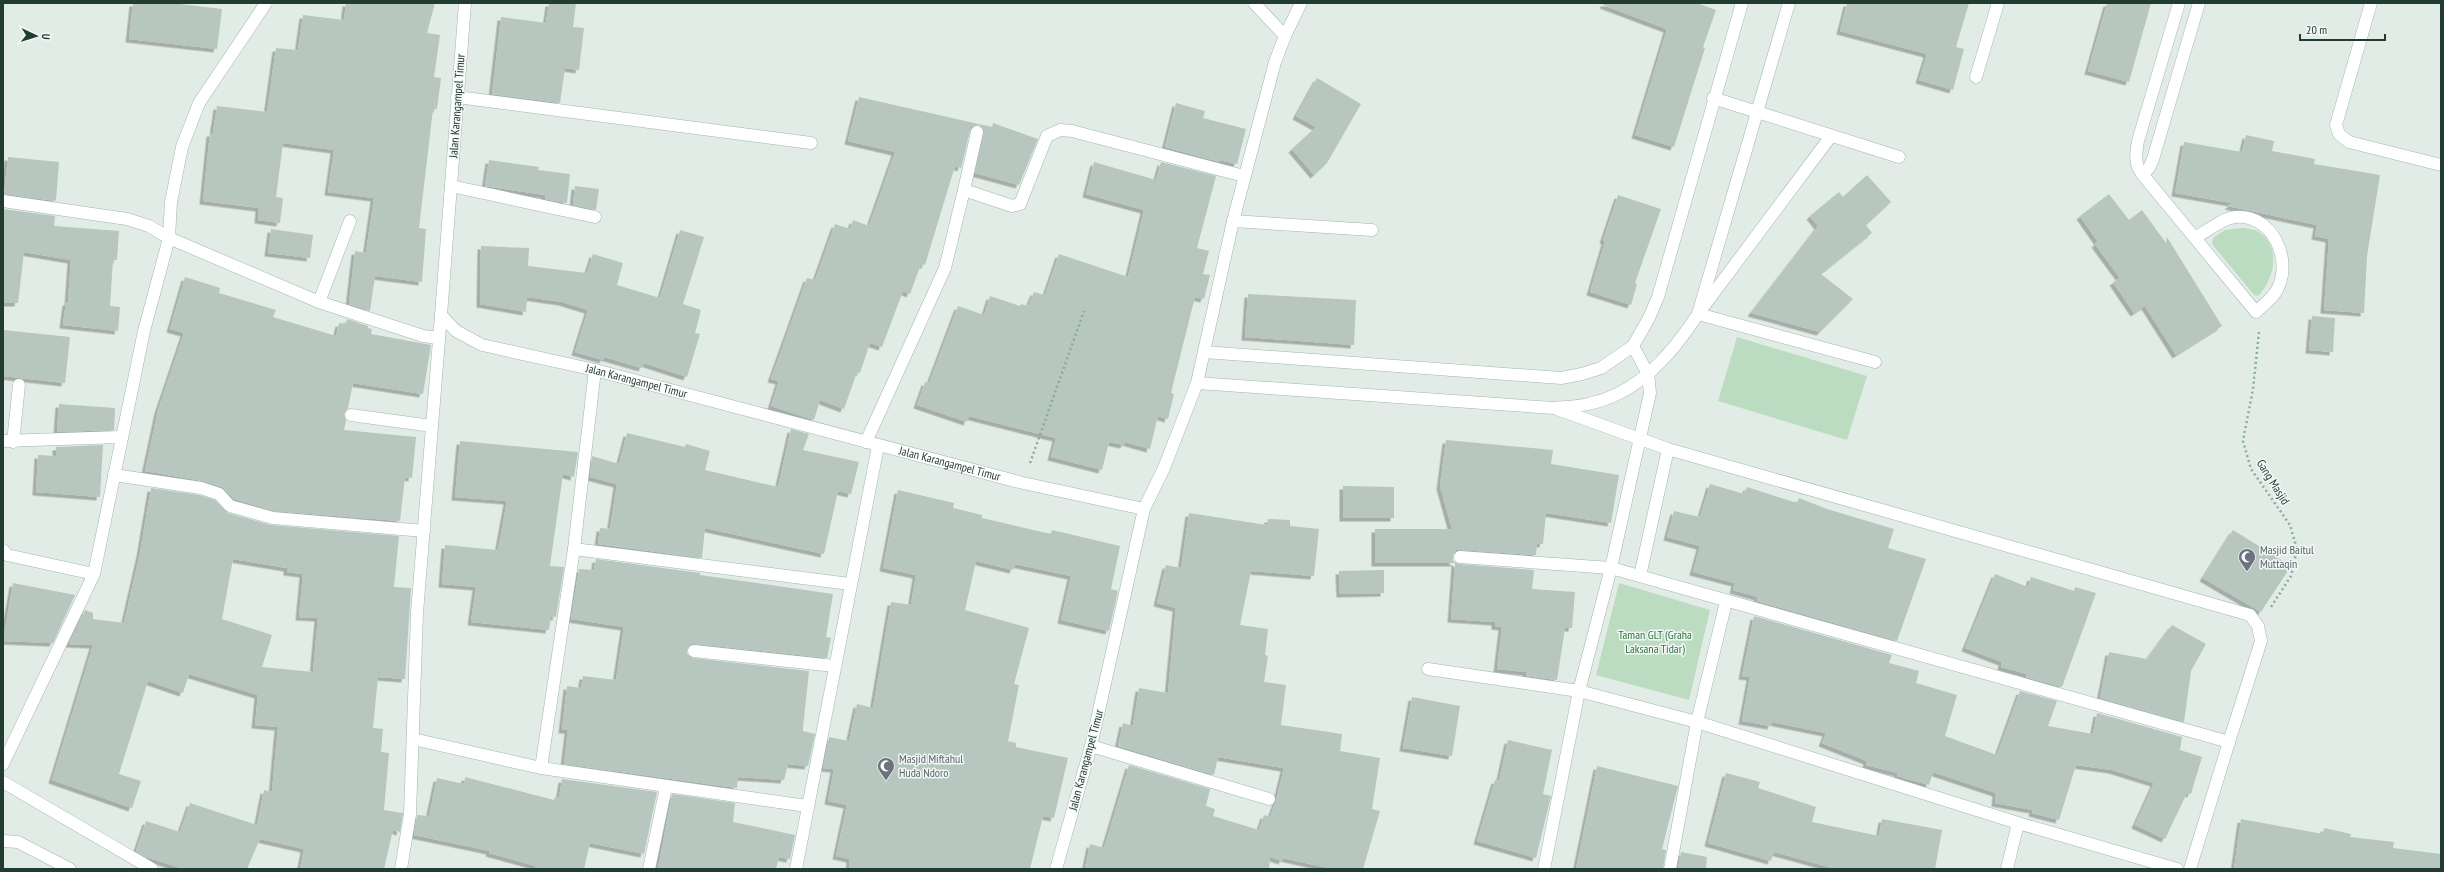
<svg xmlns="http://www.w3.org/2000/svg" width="2444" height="872" font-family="'PT Sans Narrow',sans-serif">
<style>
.green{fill:#bcdcc1}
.building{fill:#b7c6bf;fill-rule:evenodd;filter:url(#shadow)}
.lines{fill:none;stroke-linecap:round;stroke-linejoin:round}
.minor-casing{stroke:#a5b4ac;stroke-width:13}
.tertiary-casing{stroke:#a5b4ac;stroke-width:13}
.path{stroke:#84ae9c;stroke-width:2.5;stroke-dasharray:2 3;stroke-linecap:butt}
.minor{stroke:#fff;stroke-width:12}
.tertiary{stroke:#fff;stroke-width:12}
.labels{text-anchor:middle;stroke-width:3;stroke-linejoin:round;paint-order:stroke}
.street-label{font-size:12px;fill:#233c32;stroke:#f2f8f5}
.worship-label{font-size:12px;fill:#5b616d;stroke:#f2f8f5;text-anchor:start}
.park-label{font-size:12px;fill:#2f7141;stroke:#f2f8f5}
</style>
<defs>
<filter id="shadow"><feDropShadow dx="-3.5" dy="3.5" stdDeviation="0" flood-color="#0004"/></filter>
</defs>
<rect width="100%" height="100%" fill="#e2ece6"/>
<!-- green -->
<g class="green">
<path d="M2241,228C2246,228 2253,229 2257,231C2282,246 2275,278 2258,296L2254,295L2212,244L2213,238L2225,230Z"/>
<path d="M1737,337L1867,376L1847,440L1718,401Z"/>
<path d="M1619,583L1710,610L1689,700L1596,675Z"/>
</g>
<!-- building -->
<g class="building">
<path d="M133,3H172L222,9L217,49L129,39Z"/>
<path d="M346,3H435L427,33L440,35L434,77L441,78L437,109H433L419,228L426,229L422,282L375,276L370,311L349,304L355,251L366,253L374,198L328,192L334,150L283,143L276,197L283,198L280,223L258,220L259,208L203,201L210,133H213L217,106L267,112L276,48L298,50L303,15L344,20Z"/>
<path d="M549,3H576L573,27L584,28L579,70L565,68L560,103L492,94L501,17L546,23Z"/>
<path d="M1604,3H1697L1716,10L1703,47L1705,48L1674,147L1635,135L1667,29L1603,5Z"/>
<path d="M1847,3H1969L1956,47L1964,49L1953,90L1919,80L1927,54L1840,31Z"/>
<path d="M2107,3H2151L2129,82L2088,71Z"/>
<path d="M1317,78L1361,104L1327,163L1314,175L1292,149L1316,127L1296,116Z"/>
<path d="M859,97L992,127L993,123L1038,139L1019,185L975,173L984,130L979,125L971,127L961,168L955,166L925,265L921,264L910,294L903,291L882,347L870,343L860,373L857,372L844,409L820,400L814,420L771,406L779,381L771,379L807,278L815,280L835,224L850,229L853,220L869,226L895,152L848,141Z"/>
<path d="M1176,103L1205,111L1203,118L1246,129L1237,164L1220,160V162L1165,147Z"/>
<path d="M2246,135L2274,141L2272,151L2315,159L2314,164L2380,175L2367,256L2364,313L2324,310L2329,239L2315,236L2317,225L2228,206L2232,203L2175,193L2184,142L2242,152Z"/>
<path d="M8,157L59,162L56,201L4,194Z"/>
<path d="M489,160L539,167L538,170L570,174L567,203L545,199V195L485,186Z"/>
<path d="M1094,162L1156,180L1161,162L1216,176L1197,248L1209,251L1203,274L1210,275L1204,299L1195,297L1171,393L1174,394L1168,419L1158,416L1150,449L1125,442L1124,445L1109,442L1102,470L1051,457L1056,438L969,416L967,422L917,405L925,382L929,383L958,306L984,315L990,296L1020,306L1021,304L1028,306L1034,292L1045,295L1059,254L1128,277L1144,210L1086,194Z"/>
<path d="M1867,175L1891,202L1866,225L1872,233L1821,274L1853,299L1820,332L1751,313L1818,226L1810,216L1839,192L1843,197Z"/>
<path d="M575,186L599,189L596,210L573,205Z"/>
<path d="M2109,194L2129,220L2142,210L2166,243L2167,237L2222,326L2176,355L2145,306L2134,313L2113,282L2120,278L2095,244L2098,242L2080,216Z"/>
<path d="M1618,195L1661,209L1635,283L1637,284L1631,305L1590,292L1605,241L1603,240Z"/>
<path d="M3,209L55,216L54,226L119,231L117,260H113L110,306L120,307L118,331L63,325L66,302H68L71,260L24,252L18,303H3Z"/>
<path d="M271,229L313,235L310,258L268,253Z"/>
<path d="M680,230L704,237L683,304L701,310L695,333L700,334L687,377L644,363L642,368L604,357L603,360L575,352L588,310L562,302L527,297L526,312L480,304L481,246L529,248L528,266L587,273L593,254L623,263L617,285L660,298Z"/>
<path d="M185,277L220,288L219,293L276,310L273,317L336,336L339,323L346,324L347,319L368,326V328L372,329L371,334L431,345L423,394L353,383L348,408L344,414L346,420L344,430L416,437L412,478L405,477L400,521L274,511L234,499L222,487L203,481L145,471L158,410L184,333L170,329Z"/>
<path d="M1248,294L1356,300L1354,345L1245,337Z"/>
<path d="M2312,316L2335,318L2333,352L2309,350Z"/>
<path d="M3,330L70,337L65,383L3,376Z"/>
<path d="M59,404L115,408L114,430L57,432Z"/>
<path d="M791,429L809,434L803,450L859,462L851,494L838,491L824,554L705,528L702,558L598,544L600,528L610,529L617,484L590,477L592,456L619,464L627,433L685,447L686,444L710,451L705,470L778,487Z"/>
<path d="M1446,440L1553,450L1551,464L1619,475L1611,523L1546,513L1543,544H1537L1536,555L1461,550H1456L1453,556V561L1459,564L1534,570L1532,589L1575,592L1572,628H1565L1557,680L1526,676V672L1497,669L1502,627L1495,626V622L1451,619L1455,563H1375V529H1452L1440,486Z"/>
<path d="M460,441L578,452L574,477L563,474L550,566L564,567L556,617L551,616L549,630L471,622L476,587L442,584L445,545L498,550L507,501L455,497Z"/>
<path d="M103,445L100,497L36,492L38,455L56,456V447Z"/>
<path d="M1710,484L1744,494L1747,487L1797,503L1799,498L1827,509L1894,529L1888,548L1926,559L1897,641L1757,601L1758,597L1733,590L1735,583L1693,572L1700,546L1667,537L1674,511L1700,517Z"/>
<path d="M1343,486L1394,487V518H1343Z"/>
<path d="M151,488L199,495L215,500L228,513L271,525L399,536L394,587L411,588L405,679L378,677L373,728L383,729L381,752L389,753L384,810L403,813L400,832L393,830L384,869H300L304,849L260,839L247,869H184L146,857L136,851L146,821L180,832L190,803L257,825L264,790L272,792L278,727L255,725L258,695L189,674L183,693L148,681L119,774L141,781L132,808L52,780L93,645L69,644L85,610L93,613V619L124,623L140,553ZM233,559L287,568V572L303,574L299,617L318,618L313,672L262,667L272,635L222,619Z"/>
<path d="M898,490L954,503L953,508L982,515V518L1051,534L1052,530L1120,546L1111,589L1118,591L1109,631L1061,620L1071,576L1015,564L1013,570L976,561L965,610L1029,628L1014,684L1019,685L1008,741L1016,743V747L1068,758L1054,818L1043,816L1030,869H849L850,859L836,856L847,805L828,801L834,769L823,768L829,737L849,741L857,704L873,708L891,602L911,605L916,575L883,568Z"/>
<path d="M1189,513L1267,525L1268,519L1290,520V526L1319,529L1314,576L1251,571L1240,625L1268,629L1265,655L1268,656L1264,682L1286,685L1281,725L1342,734L1340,751L1380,758L1372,809L1380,811L1363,869H1333L1283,858L1282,861L1270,857L1269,869H1085L1090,844L1104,848L1129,765L1210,789L1206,806L1215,809L1213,816L1259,830L1264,815L1270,817L1276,801L1284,768L1218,757L1214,775L1118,746L1123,723L1133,726L1139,688L1168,693L1176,608L1157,603L1166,565L1181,568Z"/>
<path d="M2233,530L2291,566L2261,612L2203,578Z"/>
<path d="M596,559L700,573V575L833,594L826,637L831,638L827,658L695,644H691L687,650V654L693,658L809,671L803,728V731L815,734L808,766L788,764L784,780L738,777L737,788L564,764L568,730H562L567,686L581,688L583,676L616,680L624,627L571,619L579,569L594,570Z"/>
<path d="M1384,570V593L1340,594L1339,571Z"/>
<path d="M1995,574L2028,587L2031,577L2074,591L2075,587L2096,593L2062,687L2026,677L2027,674L2001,667L2002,662L1965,648Z"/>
<path d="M13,583L75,595L53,643L3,641Z"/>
<path d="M1754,616L1892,655L1889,663L1919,671L1916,683L1957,695L1945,736L1997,755L2020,691L2057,701L2048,726L2093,734L2097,713L2182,737L2180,750L2202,757L2191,794L2187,793L2165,839L2135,825L2154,783L2112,770L2076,765L2059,820L2032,813L2033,810L1995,803L1996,793L1933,772L1929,785L1897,776L1898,773L1866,765L1867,761L1822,743L1826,733L1772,722L1771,726L1742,721L1750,677L1742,676Z"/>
<path d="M2172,625L2206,644L2191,671L2184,722L2100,698L2109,652L2147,659Z"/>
<path d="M1412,697L1460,706L1452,756L1403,748Z"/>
<path d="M1508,740L1552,750L1543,794L1551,796L1536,858L1477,841L1495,780L1499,781Z"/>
<path d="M1597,766L1678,786L1662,849L1666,850L1663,869H1576Z"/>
<path d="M1726,773L1760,782L1758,788L1816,807L1812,822L1879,836L1882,819L1942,830L1935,869H1836L1774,852L1771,861L1708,843Z"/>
<path d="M465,777L554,800L555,797L559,798L562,779L657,792L644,854L590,843L584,869H535L536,866L489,853L490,851L414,835L417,815L429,816L437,778L464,784Z"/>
<path d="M672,794L735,803L733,822L795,835L790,859L779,857L776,869H658Z"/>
<path d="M2241,819L2323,834L2324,828L2351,834L2350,837L2394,842L2393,848L2441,854V869H2234Z"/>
<path d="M1681,852L1707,857L1706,869H1678Z"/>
</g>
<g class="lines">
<defs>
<g id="minor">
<path d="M1254,3L1285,36"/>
<path d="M2179,3L2138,141C2136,153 2134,164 2142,174L2256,312C2263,305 2272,299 2277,290C2293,260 2273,214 2235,217C2221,219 2207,231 2195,238"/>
<path d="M2371,3L2336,125L2339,134L2349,142L2441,165"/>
<path d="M1976,77L1998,3"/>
<path d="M457,97L811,143"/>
<path d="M1713,98L1899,157"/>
<path d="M1831,136L1698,314L1875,362"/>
<path d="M2142,174L2149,168L2153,159L2199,3"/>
<path d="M451,186L595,217"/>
<path d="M964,190L977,132"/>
<path d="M3,201L127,219L149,226L169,238L319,302L423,336L439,338"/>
<path d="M1233,221L1372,230"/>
<path d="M319,302L350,221"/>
<path d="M1204,352L1561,378L1582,374L1601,368L1633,346L1649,318L1658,297L1742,3"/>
<path d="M1197,383L1554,408C1565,407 1577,407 1588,404C1638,394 1672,354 1698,314L1789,3"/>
<path d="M1557,409L1668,449L2250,615L2258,626L2261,641L2229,742"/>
<path d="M351,415L432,426"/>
<path d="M3,441L121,437"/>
<path d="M13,442L19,385"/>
<path d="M866,442L945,268L964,190L1012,206L1020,204L1047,136L1060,130L1072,131L1244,176"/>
<path d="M114,475L201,488L219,494L230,506L273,518L424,531"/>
<path d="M1144,509L1164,468L1197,383L1233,221L1275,62L1285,36L1301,3"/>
<path d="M574,549L850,584"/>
<path d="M3,550L7,555L94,574"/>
<path d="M1460,557L1611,568L2229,742L2190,869"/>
<path d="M1640,576L1668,449"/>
<path d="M694,651L834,666"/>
<path d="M1428,669L1579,691L1697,722L2018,823L2177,869"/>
<path d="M413,739L541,768L807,806"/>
<path d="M1091,746L1269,799"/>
<path d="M3,764L94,574L144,331L169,238L171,202L182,147L199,103L266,3"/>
<path d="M541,768L574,549L595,370"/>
<path d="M3,782L152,869"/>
<path d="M3,841L18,842L70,869"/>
<path d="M401,869L410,814L417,613L441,315"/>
<path d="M649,869L666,787"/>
<path d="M796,869L878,446"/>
<path d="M1544,869L1579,691L1611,568L1650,393L1648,374L1633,346"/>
<path d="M1670,869L1697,722L1726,602"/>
<path d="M2007,869L2018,823"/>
</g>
<g id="tertiary">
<path id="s1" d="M465,3L441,315L456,331L482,345L595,370L1023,483L1144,509L1091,746L1056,869"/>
</g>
</defs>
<!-- minor casing -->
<use href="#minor" class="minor-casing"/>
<!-- tertiary casing -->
<use href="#tertiary" class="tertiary-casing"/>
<!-- path -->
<g class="path">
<path d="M2259,332L2253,389L2243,441L2251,469L2290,525L2297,549L2291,576L2271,607"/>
<path d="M1030,463L1084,311"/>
</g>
<!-- minor -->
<use href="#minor" class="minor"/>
<!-- tertiary -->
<use href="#tertiary" class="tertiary"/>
</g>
<!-- icons -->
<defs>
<symbol id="mosque-pin" viewBox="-11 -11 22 30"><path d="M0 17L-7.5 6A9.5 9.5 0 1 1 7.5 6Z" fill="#6b7280" stroke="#f2f8f5"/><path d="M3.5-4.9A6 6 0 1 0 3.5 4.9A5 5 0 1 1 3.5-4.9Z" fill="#fff"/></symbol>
</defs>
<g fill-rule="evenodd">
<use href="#mosque-pin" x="2237" y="547" width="20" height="27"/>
<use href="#mosque-pin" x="876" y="756" width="20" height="27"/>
</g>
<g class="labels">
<!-- street labels -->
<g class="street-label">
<text transform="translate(457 106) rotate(-86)" y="4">Jalan Karangampel Timur</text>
<text dy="4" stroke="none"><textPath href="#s1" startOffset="523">Jalan Karangampel Timur</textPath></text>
<text dy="4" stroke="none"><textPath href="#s1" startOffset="847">Jalan Karangampel Timur</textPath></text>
<text transform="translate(2273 482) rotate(58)" y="4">Gang Masjid</text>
<text transform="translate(1086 760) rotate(-75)" y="4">Jalan Karangampel Timur</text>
</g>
<!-- worship labels -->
<g class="worship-label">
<text x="2260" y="554">Masjid Baitul<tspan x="2260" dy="14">Muttaqin</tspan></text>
<text x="899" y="763">Masjid Miftahul<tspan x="899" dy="14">Huda Ndoro</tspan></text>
</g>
<!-- park labels -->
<g class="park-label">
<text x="1655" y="639">Taman GLT (Graha<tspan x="1655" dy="14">Laksana Tidar)</tspan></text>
</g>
</g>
<!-- border -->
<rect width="2444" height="872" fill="none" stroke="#233c32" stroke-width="8"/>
<!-- north arrow -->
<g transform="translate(36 36) rotate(94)" stroke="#f2f8f5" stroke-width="3" paint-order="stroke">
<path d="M0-3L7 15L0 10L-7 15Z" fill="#233c32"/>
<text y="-6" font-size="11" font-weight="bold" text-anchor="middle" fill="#233c32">U</text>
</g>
<!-- scale -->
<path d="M2300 34v6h85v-6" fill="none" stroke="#233c32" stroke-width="2"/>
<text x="2306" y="34" font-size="12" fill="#233c32" stroke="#f2f8f5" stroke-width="3" paint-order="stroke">20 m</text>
</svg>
